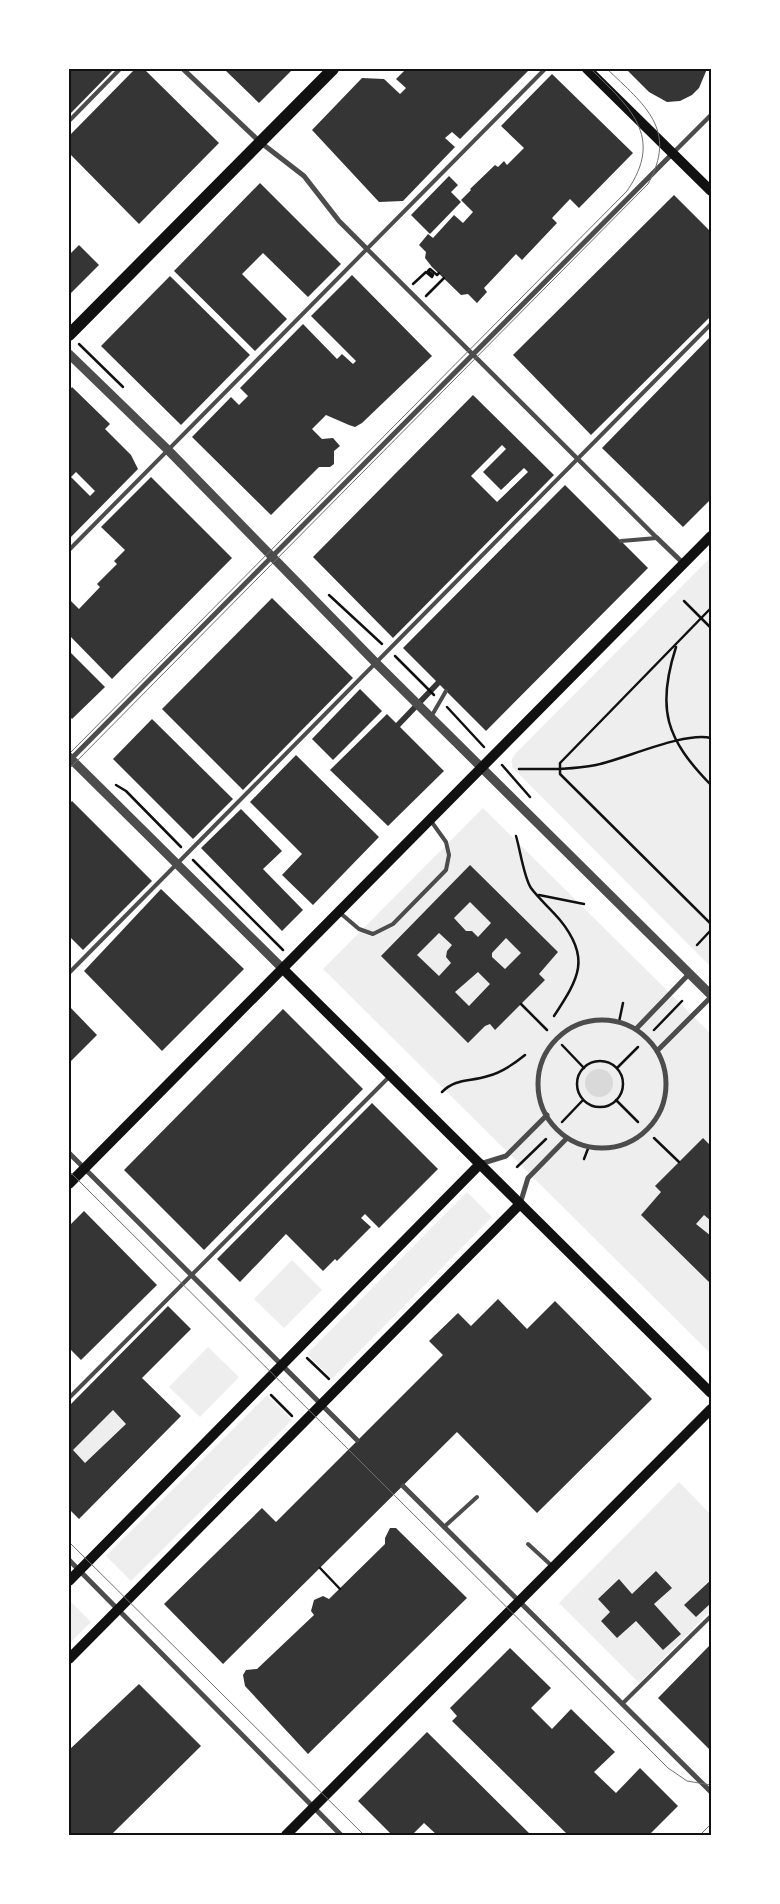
<svg xmlns="http://www.w3.org/2000/svg" width="780" height="1904" font-family="'DejaVu Sans',sans-serif">
<style>
.green{fill:#eee}
.water{fill:#d9d9d9}
.building{fill:#353535;fill-rule:evenodd}
.lines{fill:none;stroke-linecap:round;stroke-linejoin:round}
.path{stroke:#111;stroke-width:2.5}
.service{stroke:#4c4c4c;stroke-width:4}
.pedestrian{stroke:#4c4c4c;stroke-width:4.5}
.minor{stroke:#4c4c4c;stroke-width:5}
.tertiary{stroke:#4c4c4c;stroke-width:9}
.secondary{stroke:#111;stroke-width:10}
.primary{stroke:#111;stroke-width:12}
.tram{stroke:#707070;stroke-width:1}
.neatline{fill:none;stroke:#111;stroke-width:2}
</style>
<rect width="100%" height="100%" fill="#fff"/>
<!-- green -->
<g class="green">
<path d="M711,557V967L512,767V759L516,753Z"/>
<path d="M483,808L711,1034V1354L323,969Z"/>
<path d="M467,1192L492,1217L332,1379L307,1354Z"/>
<path d="M292,1260L322,1290L284,1328L254,1299Z"/>
<path d="M208,1347L239,1377L200,1417L169,1387Z"/>
<path d="M267,1395L292,1420L131,1581L106,1556Z"/>
<path d="M113,1410L126,1424L85,1463L73,1450Z"/>
<path d="M679,1482L711,1515V1610L639,1683L559,1603Z"/>
<path d="M69,1600L91,1622L69,1644Z"/>
</g>
<!-- water -->
<circle class="water" cx="599" cy="1083" r="14"/>
<!-- building -->
<g class="building">
<path d="M69,69H114L69,115Z"/>
<path d="M135,69H144L219,143L139,224L69,153V136Z"/>
<path d="M224,69H293L259,103Z"/>
<path d="M406,69H530L460,139L452,132L445,138L455,147L403,201L379,202L312,130L362,78L384,79L400,94L406,88L396,79Z"/>
<path d="M626,69H707L699,88L692,95L680,101L667,102L649,92Z"/>
<path d="M552,74L633,153L579,208L570,199L552,218L557,223L522,260L516,254L484,288L487,292L477,303L468,294L461,295L432,267L425,258L426,252L419,245L428,234L433,238L454,215L463,223L473,212L461,200L471,190L470,189L495,165L498,167L504,161L507,165L524,148L501,126Z"/>
<path d="M449,176L458,185L451,192L461,202L430,234L411,215Z"/>
<path d="M260,183L341,264L308,297L263,253L242,274L287,319L255,351L174,271Z"/>
<path d="M674,195L711,232V316L591,435L513,355Z"/>
<path d="M79,245L99,265L69,295V255Z"/>
<path d="M352,275L432,356L362,423L355,427L349,425L326,415L312,429L322,439L333,438L340,446L334,451V464L330,467H319L271,515L192,437L231,397L239,405L248,396L240,388L303,324L337,359L342,354L353,364L356,361L311,316Z"/>
<path d="M170,276L250,355L181,425L101,346Z"/>
<path d="M711,336V499L683,527L602,448Z"/>
<path d="M72,387L110,424L105,429L131,455L138,469L69,539V391ZM76,472L95,491L90,496L71,477Z"/>
<path d="M473,395L554,475L393,638L313,557ZM502,445L506,449L483,472L501,490L524,468L528,472L497,502L471,476Z"/>
<path d="M151,477L232,558L112,679L69,635V599L79,609L100,587L97,584L117,564L114,561L125,550L101,527Z"/>
<path d="M565,485L648,568L486,731L440,685L400,727L444,771L388,826L330,770L387,714L396,723L436,681L403,648Z"/>
<path d="M272,598L353,678L243,790L162,709Z"/>
<path d="M69,651L105,687L72,719L69,716Z"/>
<path d="M360,689L382,711L333,760L312,739Z"/>
<path d="M152,719L233,799L193,839L113,759Z"/>
<path d="M296,755L379,837L313,905L282,875L302,854L250,802Z"/>
<path d="M72,801L152,881L83,950L69,936V804Z"/>
<path d="M241,809L282,851L263,869L303,910L282,931L201,848Z"/>
<path d="M470,865L558,952L539,974L545,980L495,1030L490,1024L485,1026L468,1043L381,956ZM470,902L491,923L478,937L472,931H466L454,918ZM439,933L452,945L447,951L446,957L451,963L439,976L417,955ZM506,938L521,953L505,969L492,957V953ZM478,972L490,984L469,1006L455,992Z"/>
<path d="M161,889L244,969L162,1051L84,971Z"/>
<path d="M69,1006L97,1035L69,1063Z"/>
<path d="M283,1009L363,1089L204,1250L124,1170Z"/>
<path d="M372,1103L438,1169L379,1228L365,1214L361,1218L371,1227L337,1261L335,1259L323,1271L286,1234L240,1282L217,1259Z"/>
<path d="M703,1138L709,1144L711,1141V1221L704,1215L696,1224L711,1236V1284L641,1215L661,1192L655,1186Z"/>
<path d="M84,1211L157,1285L81,1360L69,1348V1226Z"/>
<path d="M498,1299L527,1329L555,1301L652,1399L537,1513L457,1432L223,1664L164,1604L262,1508L276,1522L443,1355L429,1341L458,1313L471,1326Z"/>
<path d="M168,1306L191,1329L142,1378L181,1416L79,1519L69,1509V1406ZM113,1410L126,1424L85,1463L73,1450Z"/>
<path d="M390,1528H396L400,1532L467,1598L308,1754L245,1686L243,1675L246,1670L257,1669L314,1615L311,1611L314,1600L323,1596L329,1599L385,1544V1538Z"/>
<path d="M656,1571L672,1588L654,1604L681,1634L663,1650L636,1621L617,1638L601,1621L610,1612L598,1599L619,1579L632,1594Z"/>
<path d="M711,1580V1603L696,1617L684,1605Z"/>
<path d="M711,1644V1751L658,1698Z"/>
<path d="M510,1648L551,1688L531,1708L552,1729L571,1709L615,1752L594,1772L616,1793L640,1768L678,1806L649,1835H568L452,1721L457,1716L450,1708Z"/>
<path d="M139,1684L201,1746L111,1835H69V1750Z"/>
<path d="M427,1732L531,1835H437L424,1823L412,1835H392L358,1801Z"/>
</g>
<g class="lines">
<!-- path -->
<g class="path">
<path d="M413,284L426,272L432,277L433,275L428,271L430,269L437,275L439,273"/>
<path d="M426,296L444,278"/>
<path d="M79,344L123,387"/>
<path d="M329,595L382,644"/>
<path d="M684,601L711,628"/>
<path d="M711,608L560,763V774L711,924"/>
<path d="M676,647C656,709 666,739 711,785"/>
<path d="M395,656L434,695"/>
<path d="M447,707L484,747"/>
<path d="M502,765L530,797"/>
<path d="M519,769C544,769 571,770 596,765C625,759 685,731 711,738"/>
<path d="M116,785L126,791L181,847"/>
<path d="M516,836C520,849 524,878 531,888C539,899 551,909 560,920C591,958 579,978 554,1016"/>
<path d="M193,860L283,950"/>
<path d="M539,895L584,904"/>
<path d="M697,945L711,930"/>
<path d="M521,1004L547,1030"/>
<path d="M619,1022L623,1003"/>
<path d="M654,1030L682,1001"/>
<path d="M562,1045L584,1068"/>
<circle cx="600" cy="1084" r="23"/>
<path d="M617,1068L638,1047"/>
<path d="M442,1092C456,1078 470,1082 488,1076C503,1072 514,1064 525,1055"/>
<path d="M616,1100L638,1122"/>
<path d="M562,1122L583,1100"/>
<path d="M654,1138L679,1162"/>
<path d="M584,1159L589,1146"/>
<path d="M517,1167L546,1139"/>
<path d="M307,1358L329,1379"/>
<path d="M271,1395L292,1416"/>
<path d="M320,1568L340,1589"/>
</g>
<!-- service -->
<g class="service">
<path d="M69,121L120,69"/>
<path d="M621,541L657,538"/>
<path d="M69,550L545,69"/>
<path d="M431,717L446,691"/>
<path d="M339,912L359,929L373,934L393,924L446,870L449,855L446,842L431,821"/>
<path d="M69,973L711,324"/>
<path d="M69,1398L390,1076"/>
<path d="M444,1527L477,1497"/>
<path d="M528,1544L552,1566"/>
<path d="M622,1704L711,1616"/>
</g>
<!-- pedestrian -->
<g class="pedestrian">
<path d="M673,153L711,115"/>
<path d="M367,249L657,538"/>
</g>
<!-- minor -->
<g class="minor">
<path d="M183,69L260,142L304,176L339,221L367,249"/>
<path d="M657,538L684,564"/>
<path d="M69,761L673,153"/>
<circle cx="602" cy="1084" r="64"/>
<path d="M636,1029L689,974"/>
<path d="M658,1050L711,997"/>
<path d="M69,1153L357,1440"/>
<path d="M480,1164L506,1156L547,1115"/>
<path d="M520,1204L528,1178L567,1138"/>
<path d="M403,1486L711,1792"/>
<path d="M69,1560L341,1835"/>
<path d="M710,1835L711,1834"/>
</g>
<!-- tertiary -->
<g class="tertiary">
<path d="M69,354L168,450L376,663L711,995"/>
<path d="M69,757L283,969"/>
</g>
<!-- secondary -->
<g class="secondary">
<path d="M587,69L711,191"/>
<path d="M283,969L711,1393"/>
<path d="M69,1184L711,536"/>
<path d="M69,1581L480,1164"/>
<path d="M69,1659L520,1204"/>
<path d="M286,1835L711,1409"/>
</g>
<!-- primary -->
<path class="primary" d="M69,335L333,69"/>
<!-- tram -->
<g class="tram">
<path d="M69,754L627,191C665,136 629,107 591,69"/>
<path d="M69,769L648,184C678,130 645,105 607,69"/>
<path d="M69,1171L668,1768L687,1781L711,1785"/>
<path d="M69,1542L364,1835"/>
<path d="M700,1835L711,1824"/>
</g>
</g>
<!-- border -->
<rect width="780" height="1904" fill="none" stroke="#ffffff" stroke-width="140"/>
<rect x="70" y="70" width="640" height="1764" class="neatline"/>
</svg>
